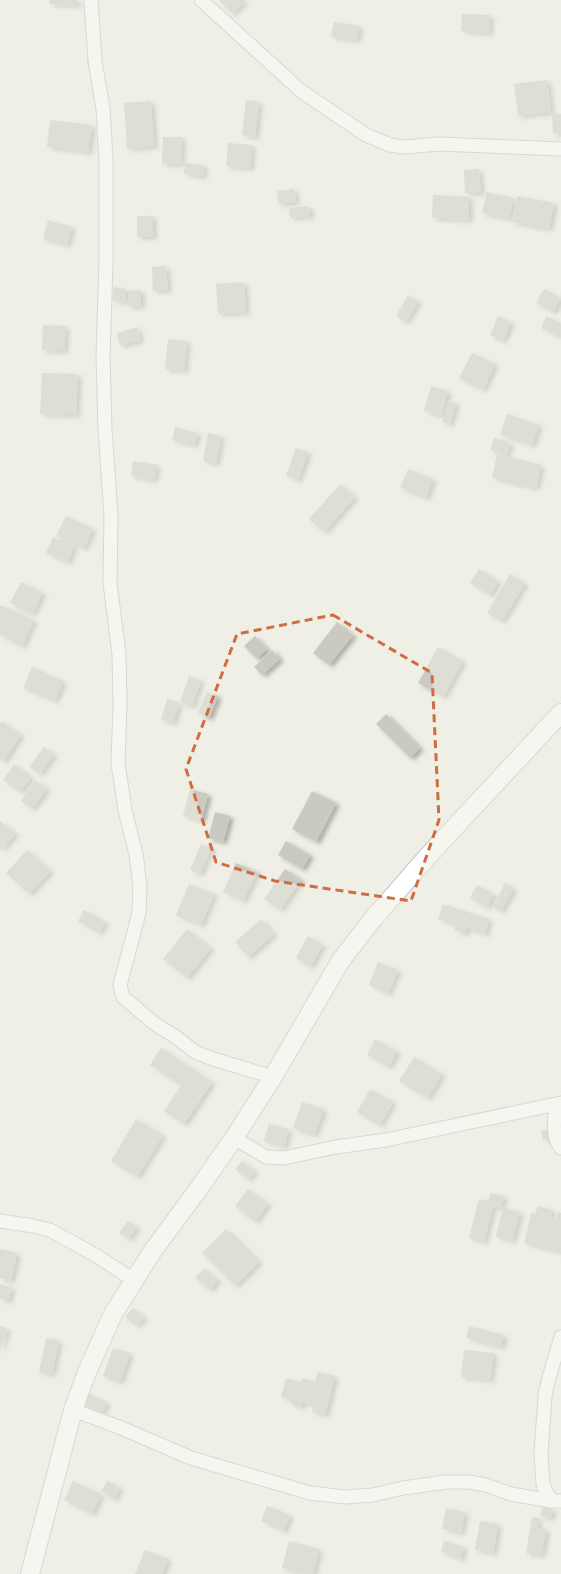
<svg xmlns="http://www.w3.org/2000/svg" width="561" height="1574" font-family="Lato,sans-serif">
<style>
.building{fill:#cac9c2;filter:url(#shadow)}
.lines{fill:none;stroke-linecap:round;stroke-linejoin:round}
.street-casing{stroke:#bbbcc1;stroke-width:15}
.secondary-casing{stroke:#bbbcc3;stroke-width:20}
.street{stroke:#fff;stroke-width:13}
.secondary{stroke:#fff;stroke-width:18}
.marked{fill:none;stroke:#d06c42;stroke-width:3;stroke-dasharray:8 5;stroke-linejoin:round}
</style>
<defs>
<filter id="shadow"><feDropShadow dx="4" dy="2.5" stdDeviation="2" flood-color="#0004"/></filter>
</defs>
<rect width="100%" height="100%" fill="#efefe6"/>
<!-- building -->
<g class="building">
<path d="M50,0H78V5L49,4Z"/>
<path d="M219,0H246L232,14Z"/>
<path d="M462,14L490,15L489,33L461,31Z"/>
<path d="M334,22L359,26L357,40L331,37Z"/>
<path d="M547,80L551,112L518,116L514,84Z"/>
<path d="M246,100L259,102L255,137L242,135Z"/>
<path d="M151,101L154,146L127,149L124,103Z"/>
<path d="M552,114H561V133L553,134Z"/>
<path d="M50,120L92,125L88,152L47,147Z"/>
<path d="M163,137H182L181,164H162Z"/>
<path d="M228,143L252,145L250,168L226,166Z"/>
<path d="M185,163L204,165L203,176L184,174Z"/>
<path d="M479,169L481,193H465L464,170Z"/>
<path d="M294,189L296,202L278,204L277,191Z"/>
<path d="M487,192L514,198L509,219L482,213Z"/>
<path d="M433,195L469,197V220L432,218Z"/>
<path d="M517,196L554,203L549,229L512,222Z"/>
<path d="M309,206L310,216L290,218L289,208Z"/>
<rect x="137" y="216" width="16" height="21"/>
<path d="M48,220L72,227L67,245L43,239Z"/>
<path d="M166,266L168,290L153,291L152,267Z"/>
<path d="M244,282L246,312L218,314L216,284Z"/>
<path d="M114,287L126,289L125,302L112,300Z"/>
<path d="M544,289L561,298L553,312L536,303Z"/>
<path d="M141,290V306L129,307L128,291Z"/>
<path d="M408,295L418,301L406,322L396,316Z"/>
<path d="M498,316L511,322L503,341L490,335Z"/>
<path d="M546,316L561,323V337L541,328Z"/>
<path d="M43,325L66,326L64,351L42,350Z"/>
<path d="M137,327L140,340L120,346L117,333Z"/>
<path d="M168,339L187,341L184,371L165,369Z"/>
<path d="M472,353L495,364L483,390L459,378Z"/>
<path d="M42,373L78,374L76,415L40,414Z"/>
<path d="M431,386L448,391L441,416L424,411Z"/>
<path d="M449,401L456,403L450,424L442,422Z"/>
<path d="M507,414L539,425L532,445L500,434Z"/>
<path d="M175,427L198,433L194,445L172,440Z"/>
<path d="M208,433L221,436L216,464L203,461Z"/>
<path d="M494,438L510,443L507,455L490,450Z"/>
<path d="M296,448L308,452L298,480L286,476Z"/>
<path d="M497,454L541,465L536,488L492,478Z"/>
<path d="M133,461L157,465L154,480L131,476Z"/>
<path d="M408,469L433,479L426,498L400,488Z"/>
<path d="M340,484L355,497L324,532L309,519Z"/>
<path d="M66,516L93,529L84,548L56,536Z"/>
<path d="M53,537L74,546L68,562L46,553Z"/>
<path d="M479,569L498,581L490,595L470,583Z"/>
<path d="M510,574L525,583L502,621L487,613Z"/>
<path d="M21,582L43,593L32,614L10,603Z"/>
<path d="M0,605L34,620L22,646L0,635Z"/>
<path d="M337,622L353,635L329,665L313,653Z"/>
<path d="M255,636L267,649L257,659L244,646Z"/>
<path d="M438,647L463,661L443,697L418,683Z"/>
<path d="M272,650L280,659L262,675L254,667Z"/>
<path d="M32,667L63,681L55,701L23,688Z"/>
<path d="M189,676L201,680L192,706L180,702Z"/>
<path d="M207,692L218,696L209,718L198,713Z"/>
<path d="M167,699L179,703L173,723L161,720Z"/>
<path d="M386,714L420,748L410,758L376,724Z"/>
<path d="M2,721L21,735L3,762L0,760V724Z"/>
<path d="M44,747L54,754L40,774L29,767Z"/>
<path d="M14,764L31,777L20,792L3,780Z"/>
<path d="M35,780L47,789L32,809L21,801Z"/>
<path d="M190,789L208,794L201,821L183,816Z"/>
<path d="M312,791L336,803L316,842L292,829Z"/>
<path d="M215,812L230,816L223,842L208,838Z"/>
<path d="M0,821L15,834L0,851Z"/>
<path d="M286,841L310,855L302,869L278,855Z"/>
<path d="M201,844L211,848L200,874L190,870Z"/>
<path d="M27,850L50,871L29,894L6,873Z"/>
<path d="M236,863L257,872L243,901L223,892Z"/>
<path d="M285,869L301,880L280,910L264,899Z"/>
<path d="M505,883L514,888L501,911L493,907Z"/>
<path d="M189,884L214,894L201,925L176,915Z"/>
<path d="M477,885L494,894L487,907L470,898Z"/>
<path d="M443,904L489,919L485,934L467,928L465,934L454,930L456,925L438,919Z"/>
<path d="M84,910L105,922L99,933L78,921Z"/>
<path d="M261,919L274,934L248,957L235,942Z"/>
<path d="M187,929L211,948L187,978L163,959Z"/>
<path d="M308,936L323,945L310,967L296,958Z"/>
<path d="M378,962L398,970L388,994L369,985Z"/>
<path d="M375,1039L397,1051L389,1067L367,1055Z"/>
<path d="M161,1048L212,1082L184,1124L164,1111L181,1085L150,1065Z"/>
<path d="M414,1057L442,1074L428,1098L399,1081Z"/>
<path d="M370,1089L393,1102L380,1125L357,1112Z"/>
<path d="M302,1102L324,1109L314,1135L293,1128Z"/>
<path d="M136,1119L163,1135L137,1177L111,1161Z"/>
<path d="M269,1124L289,1129L284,1147L264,1141Z"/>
<path d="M550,1129L552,1138L543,1140L541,1131Z"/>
<path d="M242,1161L255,1171L248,1180L235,1169Z"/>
<path d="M248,1189L268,1204L255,1222L235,1206Z"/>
<path d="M491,1193L504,1196L501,1208L493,1206L484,1242L469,1238L479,1199L488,1201Z"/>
<path d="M538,1206L552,1210L550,1218L556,1220L558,1212L561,1213V1252L524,1243L531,1213L535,1214Z"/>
<path d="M503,1207L520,1212L512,1241L496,1237Z"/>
<path d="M128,1221L137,1227L128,1239L119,1233Z"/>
<path d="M226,1229L259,1262L235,1286L202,1253Z"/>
<path d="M0,1249L17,1253L11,1281L0,1278Z"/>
<path d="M204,1268L218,1280L210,1290L195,1278Z"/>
<path d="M0,1284L12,1288L8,1301L0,1299Z"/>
<path d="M133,1308L144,1317L137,1326L125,1317Z"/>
<path d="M0,1326L7,1328L0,1351Z"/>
<path d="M469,1326L504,1335L501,1347L466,1338Z"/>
<path d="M46,1338L59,1340L52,1374L39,1372Z"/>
<path d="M113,1348L130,1353L120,1382L103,1376Z"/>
<path d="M464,1350L494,1353L490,1380L461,1377Z"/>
<path d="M318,1372L335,1376L325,1415L312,1412L313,1405L302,1402L301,1407L290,1404L291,1399L281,1397L286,1378L301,1382L302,1378L315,1382Z"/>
<path d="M90,1394L107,1403L101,1414L84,1405Z"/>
<path d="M73,1481L101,1494L92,1514L64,1500Z"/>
<path d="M107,1481L120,1488L114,1499L101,1491Z"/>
<path d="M267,1506L290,1515L284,1531L261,1521Z"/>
<path d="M542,1507L553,1509L551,1518L540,1516Z"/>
<path d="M446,1508L465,1512L461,1533L442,1529Z"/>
<path d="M532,1517L539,1518L537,1528L546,1529L542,1555L526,1553Z"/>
<path d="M480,1521L498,1524L493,1553L475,1550Z"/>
<path d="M289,1541L319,1549L313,1574H305L282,1568Z"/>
<path d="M444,1541L464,1547L461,1559L441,1552Z"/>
<path d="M145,1550L168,1559L162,1574H135Z"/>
</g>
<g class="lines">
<defs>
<g id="street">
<path d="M91,0L95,61L103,109L106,160V262L103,356L105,429L111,516L110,583L119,654L120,705L118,763L125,810L136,854L140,887L139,913L120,985L123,997L155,1024L176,1037L195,1052L213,1059L273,1077"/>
<path d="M201,0L301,91L366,135L390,145L404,147L439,144L561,149"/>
<path d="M556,1104C555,1118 551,1136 561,1148"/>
<path d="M234,1138L266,1157L284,1158L336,1147L386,1140L561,1103"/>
<path d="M0,1221L33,1226L50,1230L97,1256L135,1281"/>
<path d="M73,1410L119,1427L191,1458L310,1493L345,1497L373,1495L403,1488L446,1482H469L486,1485L511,1494L551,1501H561"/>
<path d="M551,1501L543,1485L541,1453L545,1396L548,1381L561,1337"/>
</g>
<path id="secondary" d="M30,1574L73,1410L87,1372L113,1314L152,1252L197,1191L234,1138L273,1077L341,960L373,919L427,857L561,713"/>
</defs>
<!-- street casing -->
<use href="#street" class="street-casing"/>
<!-- secondary casing -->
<use href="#secondary" class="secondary-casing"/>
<!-- street -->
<use href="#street" class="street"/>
<!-- secondary -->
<use href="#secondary" class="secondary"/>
</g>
<!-- marked area -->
<path d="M0 0H561V1574H0ZM333,615L432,673L439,820L411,901L275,881L216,862L186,769L237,634Z" fill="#efefe6" fill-opacity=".55" fill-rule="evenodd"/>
<path class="marked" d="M333,615L432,673L439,820L411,901L275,881L216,862L186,769L237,634Z"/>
</svg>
